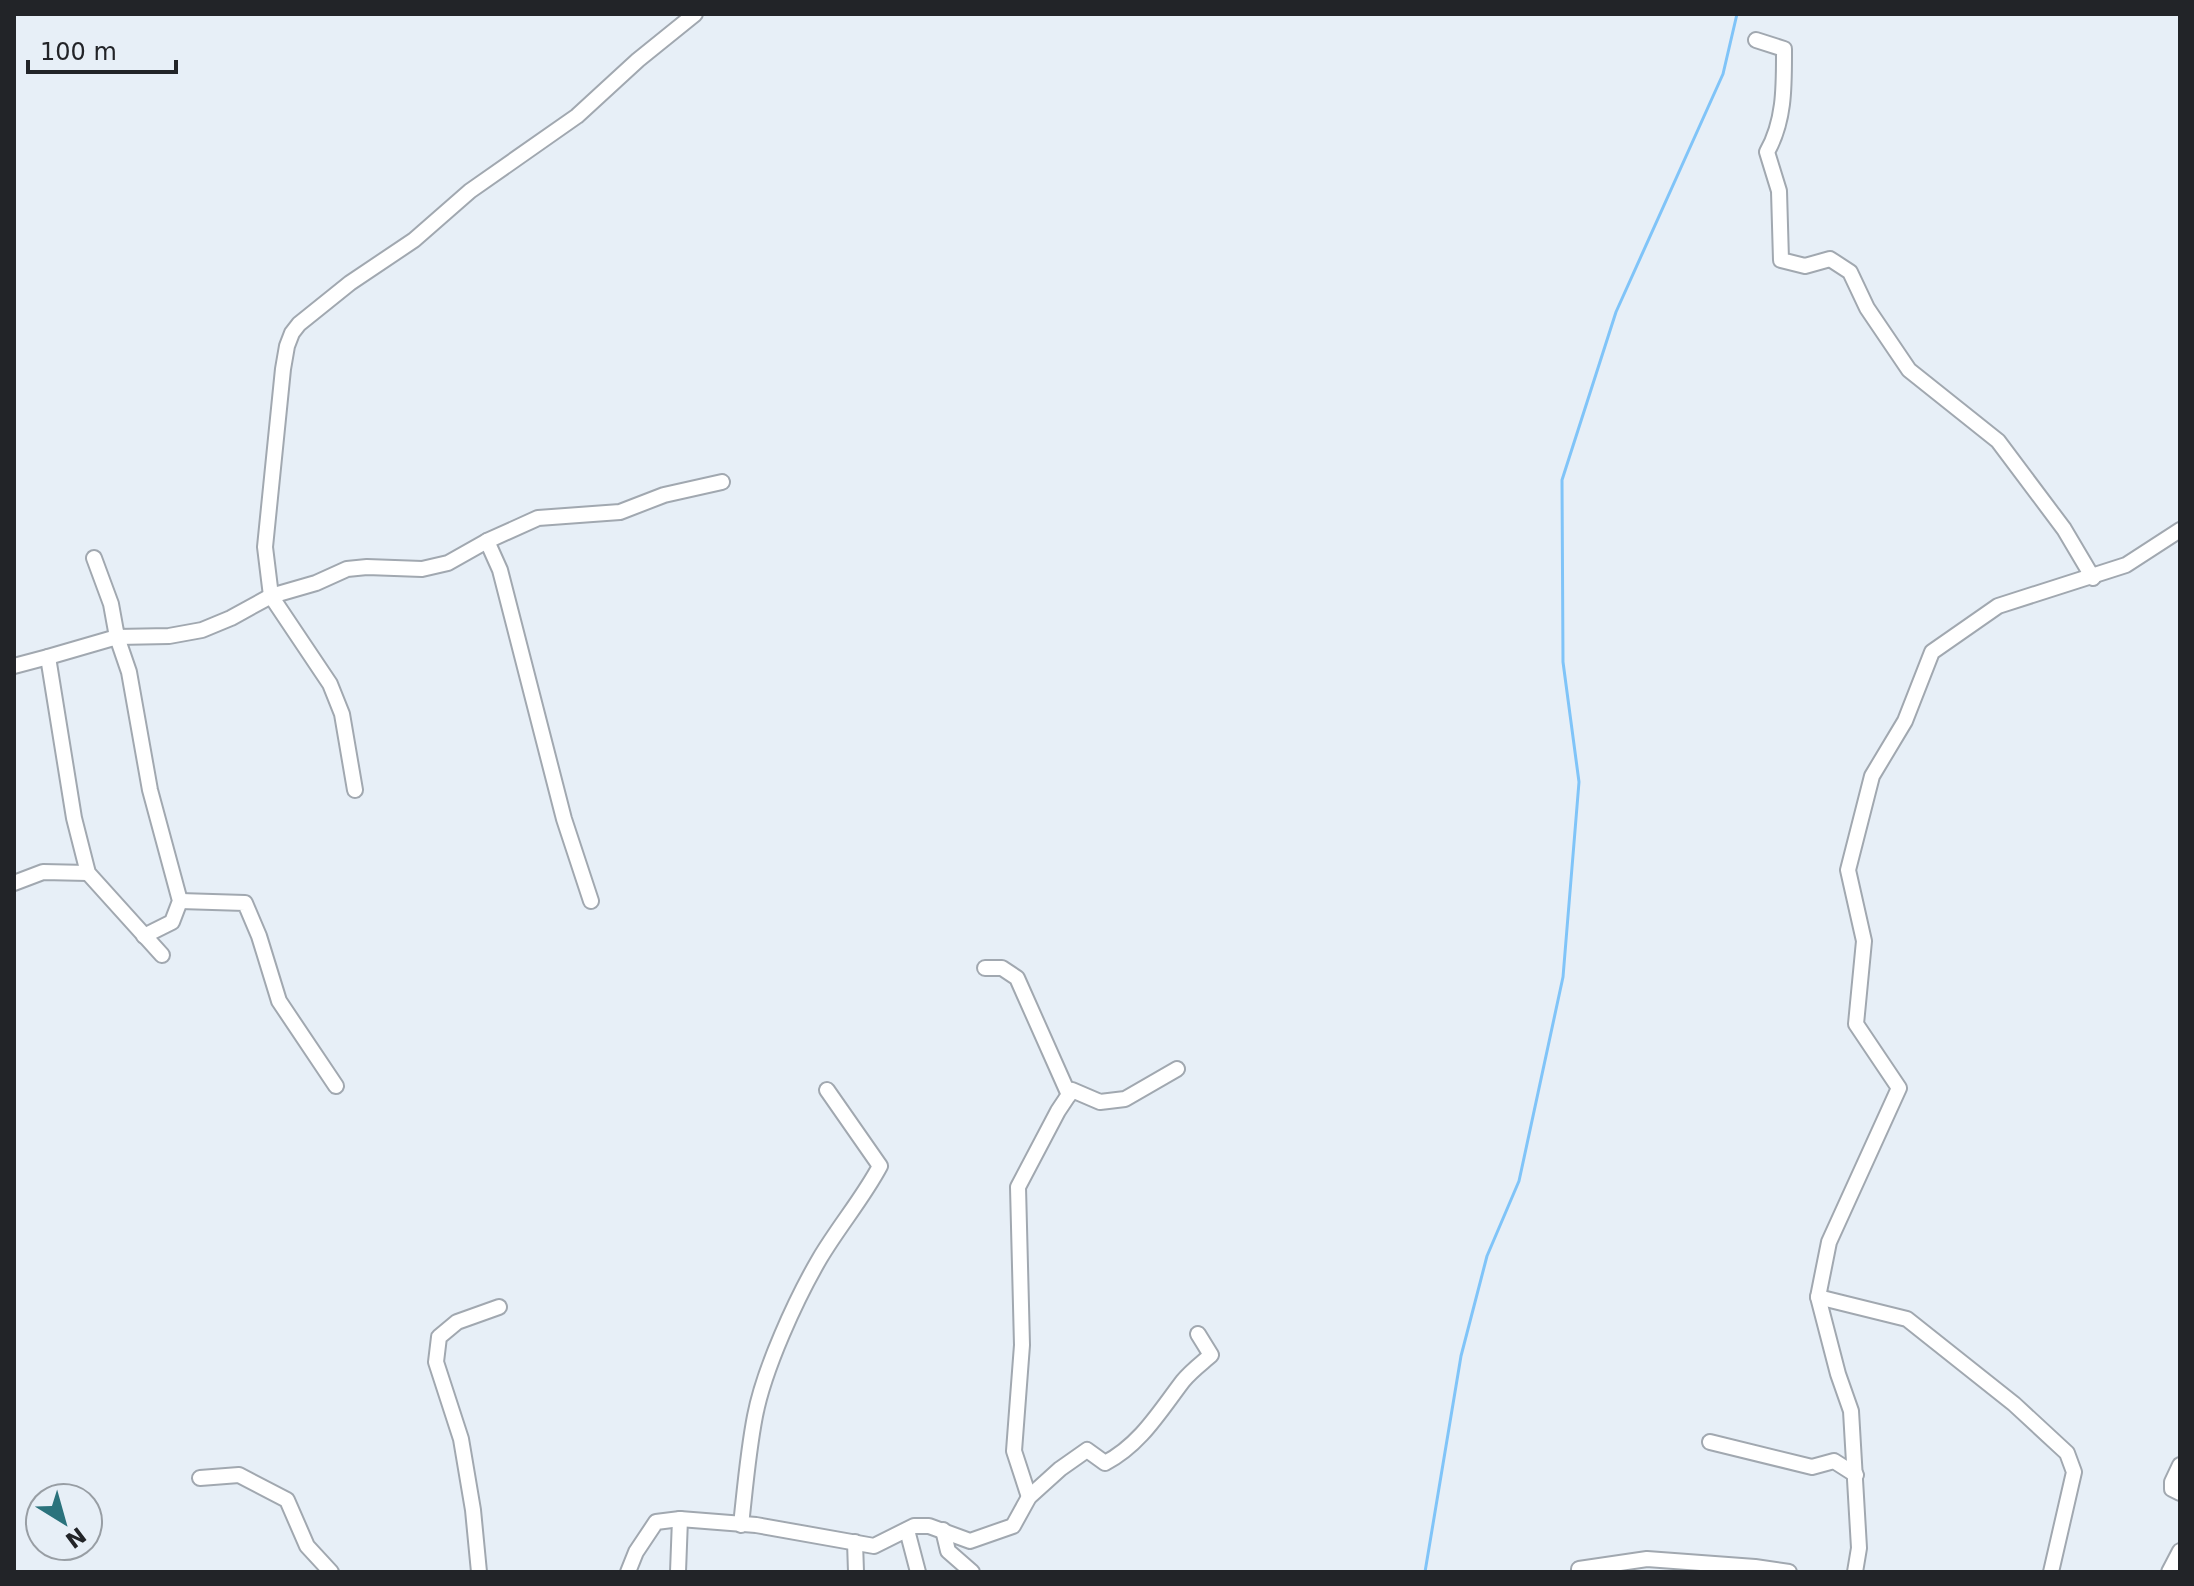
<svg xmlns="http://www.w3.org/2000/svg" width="2194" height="1586" font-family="'DejaVu Sans',sans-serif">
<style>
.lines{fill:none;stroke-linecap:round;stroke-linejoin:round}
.stream{stroke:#80c4f8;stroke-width:3}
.minor-casing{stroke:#a1a8b0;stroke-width:18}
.minor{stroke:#fff;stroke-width:14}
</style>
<rect width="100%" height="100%" fill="#e7eff7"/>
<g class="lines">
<!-- stream -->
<path class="stream" d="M1425,1572L1461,1356L1487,1256L1519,1181L1563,977L1579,782L1563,662L1562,480L1616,312L1723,74L1737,14"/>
<defs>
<g id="minor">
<path d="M1756,40L1784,49C1784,85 1785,120 1767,152L1779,191L1781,260L1805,266L1830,259L1850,272L1867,308L1909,370L1998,441L2064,529L2093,578"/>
<path d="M487,541L500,570L564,819L591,901"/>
<path d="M94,558L111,604L117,637L169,636L202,630L231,618L271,596L316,583L347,569L367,567L422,569L448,563L487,541L538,518L620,512L664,495L722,482"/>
<path d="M48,657L117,637L129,672L150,790L180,901L172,922L144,936"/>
<path d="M14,666L48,657L74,818L88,873L162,955"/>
<path d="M355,790L342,714L330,684L271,596L265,547L283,369L287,346L292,333L299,324L350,283L414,240L470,191L577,116L638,60L695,14"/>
<path d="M14,883L43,872L88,873"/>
<path d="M180,901L245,903L259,936L279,1001L336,1086"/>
<path d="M985,968H1002L1017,978L1069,1095"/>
<path d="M1818,1297L1907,1319L2014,1404L2067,1453L2074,1472L2051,1572"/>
<path d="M1710,1442L1812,1467L1834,1461L1856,1475"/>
<path d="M2180,1465L2172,1482V1489L2180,1493"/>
<path d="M200,1478L239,1475L287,1500L307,1546L331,1572"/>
<path d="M1029,1497L1014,1451L1022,1345L1018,1187L1058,1111L1072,1090L1100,1102L1125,1099L1177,1069"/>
<path d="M741,1525C745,1489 748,1452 755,1416C764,1369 796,1299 820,1258C839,1226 863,1198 880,1166L827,1090"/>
<path d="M907,1530L918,1572"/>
<path d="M943,1530L948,1551L972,1572"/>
<path d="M855,1542L856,1572"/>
<path d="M1579,1569L1647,1559L1755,1567L1789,1572"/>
<path d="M479,1572L473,1510L461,1439L436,1362L439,1337L457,1322L499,1307"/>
<path d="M628,1572L636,1552L656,1522L680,1519L756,1525L874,1546L914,1526H929L970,1541L1013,1526L1029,1497L1060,1469L1087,1450L1105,1463C1140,1445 1160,1411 1183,1381C1191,1371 1202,1363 1211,1355L1198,1334"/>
<path d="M678,1572L680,1519"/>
<path d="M1855,1572L1859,1548L1851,1411L1838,1374L1818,1297L1829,1242L1899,1088L1856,1024L1864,941L1848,870L1872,776L1905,721L1932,652L1998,606L2126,565L2180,530"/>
<path d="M2169,1572L2180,1551"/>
</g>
</defs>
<!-- minor casing -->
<use href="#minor" class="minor-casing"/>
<!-- minor -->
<use href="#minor" class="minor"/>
</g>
<!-- border -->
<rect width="2194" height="1586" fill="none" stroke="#222428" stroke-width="32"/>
<!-- north arrow -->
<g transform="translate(64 1522) rotate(143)"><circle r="38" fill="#e7eff7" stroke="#989ea4" stroke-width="2"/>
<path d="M0-6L14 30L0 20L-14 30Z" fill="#2a727c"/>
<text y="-12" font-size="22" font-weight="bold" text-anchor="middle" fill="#222428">N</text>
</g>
<!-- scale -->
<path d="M28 60v12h148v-12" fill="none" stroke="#222428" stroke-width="4"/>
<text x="40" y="60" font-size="24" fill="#222428" stroke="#e7eff7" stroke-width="6" paint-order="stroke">100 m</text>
</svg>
